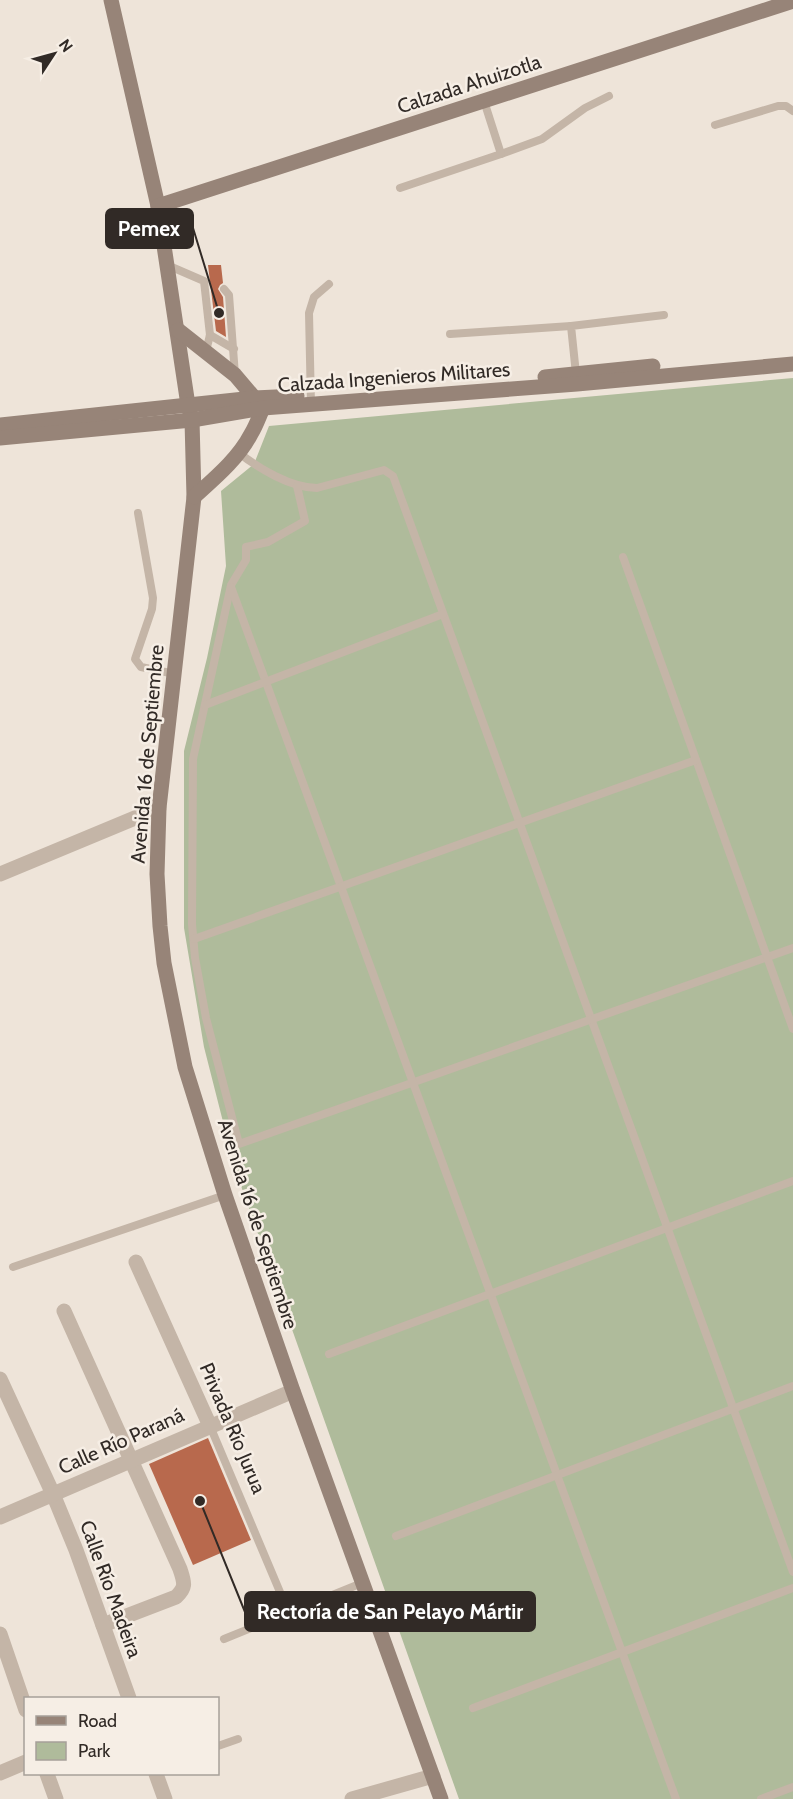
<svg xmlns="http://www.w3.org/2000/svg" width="793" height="1799" font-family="Cabin,sans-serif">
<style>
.green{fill:#afbb9b}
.building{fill:#b8694d}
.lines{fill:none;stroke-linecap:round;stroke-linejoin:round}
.lane{stroke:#c4b5a7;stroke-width:8}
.street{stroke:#c4b5a7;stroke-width:15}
.secondary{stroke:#978478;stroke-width:15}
.labels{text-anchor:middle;stroke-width:5;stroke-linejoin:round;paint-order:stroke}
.street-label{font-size:20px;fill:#312a26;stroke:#f6eee5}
.leader{fill:none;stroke:#312a26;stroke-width:2}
.callout-dot{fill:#312a26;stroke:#f6eee5;stroke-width:2}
.callout{fill:#312a26;stroke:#312a26;stroke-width:2}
.callout-label{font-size:21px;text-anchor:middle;font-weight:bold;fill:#fff}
</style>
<rect width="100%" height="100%" fill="#eee4d9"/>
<!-- green -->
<path class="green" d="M793,378V1799H459L235,1169L204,1047L184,928V751L207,658L226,566L221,491L254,464L269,426Z"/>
<!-- building -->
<g class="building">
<path d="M208,265H221L223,283L220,285L218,289L223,297L226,337L216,331Z"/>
<path d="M208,1438L251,1540L193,1565L149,1464Z"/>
</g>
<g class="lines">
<!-- lane -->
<g class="lane">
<path d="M715,125L778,106H786L793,111"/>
<path d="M501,154L542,139L585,108L609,96"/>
<path d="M400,188L501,154L484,101"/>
<path d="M167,265L204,281L210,335L206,351"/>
<path d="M224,289L229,295L235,375"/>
<path d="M450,334L571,326"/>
<path d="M210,335L234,349"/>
<path d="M576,374L571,326L664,315"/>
<path d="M311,405L309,313L314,297L329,284"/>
<path d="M239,453C258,468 291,488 317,488L384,470L393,476L793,1572"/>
<path d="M297,486L305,521L268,542L246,547V560L231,585L193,759L192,924L195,958L206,1018L239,1144L793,948"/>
<path d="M138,513L153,598L152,609L135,659L141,667L175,674"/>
<path d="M623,557L793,1029"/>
<path d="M231,587L676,1799"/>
<path d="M205,705L443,614"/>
<path d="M194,939L696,760"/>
<path d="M13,1267L225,1195"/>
<path d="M329,1354L793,1181"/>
<path d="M210,1426L288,1611"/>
<path d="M396,1536L793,1386"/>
<path d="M224,1639L362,1583"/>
<path d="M473,1708L793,1588"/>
<path d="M218,1746L238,1739"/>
<path d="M761,1799L793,1787"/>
</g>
<!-- street -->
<g class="street">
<path d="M0,874L159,808"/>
<path d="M136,1262L210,1426"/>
<path d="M64,1311L180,1569C184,1582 187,1587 176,1597L103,1625"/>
<path d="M0,1379L53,1494L76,1550L129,1698"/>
<path d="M0,1517L293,1391"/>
<path d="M0,1634L26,1710"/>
<path d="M0,1773L26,1762"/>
<path d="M47,1774L56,1799"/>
<path d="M156,1774L165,1799"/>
<path d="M352,1799L433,1776"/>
</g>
<!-- secondary -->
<g class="secondary">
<path d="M111,0L158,206L188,405L192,420L194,497L159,808L157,874L160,926L164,963L185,1067L225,1195L293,1391L441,1799"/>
<path d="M158,206L793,1"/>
<path d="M178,330L235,375L263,408C259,417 256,426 251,434C238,459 215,478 194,497"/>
<path d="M545,377L653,366"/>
<path d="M0,425L254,398L297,396"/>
<path d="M0,438L192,420L263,408L577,384L793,364"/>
</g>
</g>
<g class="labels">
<!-- street labels -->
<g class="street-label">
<text transform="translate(469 84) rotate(-18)" y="7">Calzada Ahuizotla</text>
<text transform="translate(394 377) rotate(-4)" y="7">Calzada Ingenieros Militares</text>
<text transform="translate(147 754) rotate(-85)" y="7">Avenida 16 de Septiembre</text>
<text transform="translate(258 1224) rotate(72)" y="7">Avenida 16 de Septiembre</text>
<text transform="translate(233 1428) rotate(67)" y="7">Privada Río Jurua</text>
<text transform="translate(121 1441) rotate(-24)" y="7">Calle Río Paraná</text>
<text transform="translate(111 1589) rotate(70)" y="7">Calle Río Madeira</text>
</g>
</g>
<!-- callouts -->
<path class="leader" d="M219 313L193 228M200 1501L245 1612"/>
<g class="callout-dot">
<circle cx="219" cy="313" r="6"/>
<circle cx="200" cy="1501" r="6"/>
</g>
<g class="callout">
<rect x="106" y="209" width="87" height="39" rx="6"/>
<rect x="245" y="1592" width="290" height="39" rx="6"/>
</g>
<g class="callout-label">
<text x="149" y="236">Pemex</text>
<text x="390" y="1619">Rectoría de San Pelayo Mártir</text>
</g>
<!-- legend -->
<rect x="24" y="1697" width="195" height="78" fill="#f6eee5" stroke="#a7a099" stroke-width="1.5"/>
<rect x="36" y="1716" width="30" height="9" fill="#978478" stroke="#a7a099" stroke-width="1.5"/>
<text x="78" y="1727" font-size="18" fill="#312a26">Road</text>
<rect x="36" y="1742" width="30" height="18" fill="#afbb9b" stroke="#a7a099" stroke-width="1.5"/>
<text x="78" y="1757" font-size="18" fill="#312a26">Park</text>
<!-- north arrow -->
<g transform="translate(54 54) rotate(54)" stroke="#f6eee5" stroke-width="4.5" paint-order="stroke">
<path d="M0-4.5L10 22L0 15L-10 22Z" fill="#312a26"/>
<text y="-9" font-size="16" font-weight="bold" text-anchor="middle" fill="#312a26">N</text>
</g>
</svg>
